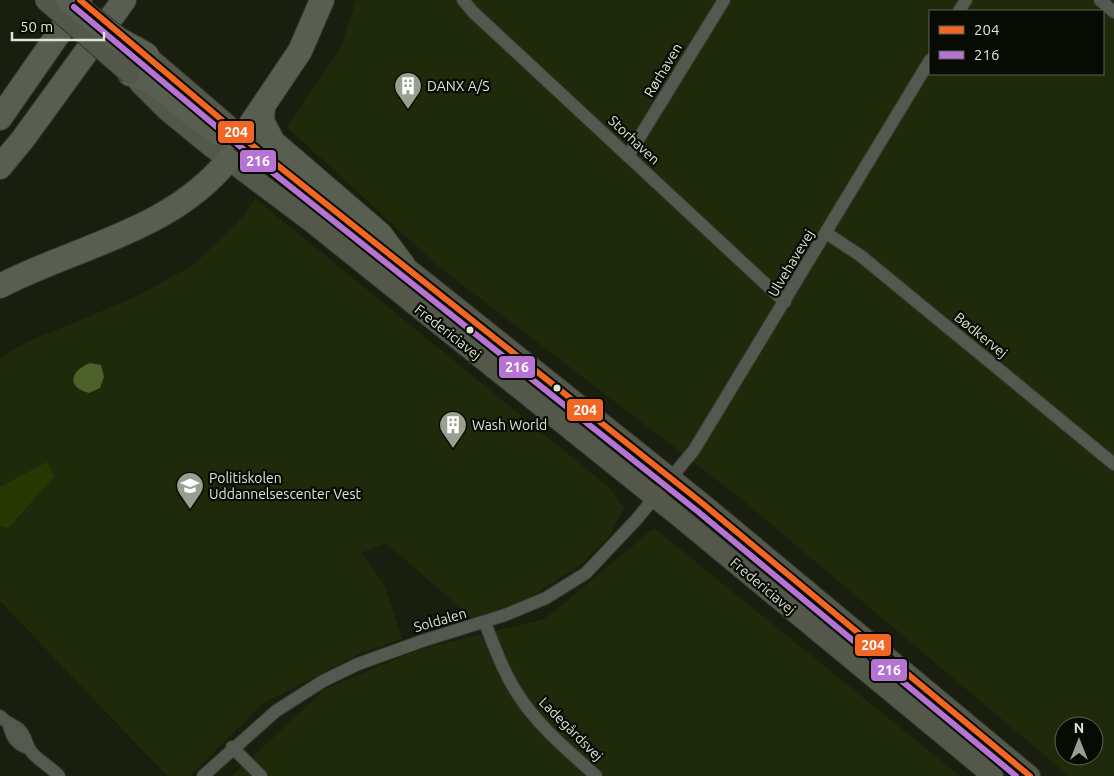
<svg xmlns="http://www.w3.org/2000/svg" width="1114" height="776" font-family="Ubuntu,sans-serif">
<style>
.built{fill:#1f2a0b;fill-rule:evenodd}
.green{fill:#273702}
.water{fill:#4e6128}
.lines{fill:none;stroke-linecap:round;stroke-linejoin:round}
.street-casing{stroke:#34382d;stroke-width:14}
.primary-casing{stroke:#34382d;stroke-width:22}
.highway-casing{stroke:#34382d;stroke-width:26}
.street{stroke:#54584e;stroke-width:12}
.primary{stroke:#53584a;stroke-width:20}
.highway{stroke:#595f50;stroke-width:24}
.primary-bridge-casing{stroke:#34382d;stroke-width:22;stroke-linecap:butt}
.highway-bridge-casing{stroke:#34382d;stroke-width:26;stroke-linecap:butt}
.primary-bridge{stroke:#53584a;stroke-width:20}
.highway-bridge{stroke:#595f50;stroke-width:24}
.bus-1-casing{stroke:#080b03;stroke-width:10}
.bus-2-casing{stroke:#080b03;stroke-width:10}
.bus-1{stroke:#f26522;stroke-width:6}
.bus-2{stroke:#b673d3;stroke-width:6}
.bus-dot{fill:#dfe6d6;stroke:#080b03;stroke-width:2}
.labels{text-anchor:middle;stroke-width:4.5;stroke-linejoin:round;paint-order:stroke}
.street-label{font-size:14px;fill:#dfe6d6;stroke:#080b03}
.poi-label{font-size:14px;fill:#dfe6d6;stroke:#080b03;text-anchor:start}
.line-badge{stroke:#080b03;stroke-width:2}
.badge-label{font-size:14px;text-anchor:middle;font-weight:bold;fill:#fff}
</style>
<rect width="100%" height="100%" fill="#191e0f"/>
<!-- built -->
<g class="built">
<path d="M356,0H1114V776H1069L739,497L438,266L287,127L341,47ZM930,11H1103V74H930ZM1064,726H1094V756H1064Z"/>
<path d="M255,198L611,489L624,508L609,536L580,565L527,599L472,618L386,543L361,553L384,584L402,639L363,652L262,704L190,776H167L0,601V358L25,343L133,298L192,266L243,217Z"/>
<path d="M654,528L960,776H232L324,690L417,650L545,619Z"/>
</g>
<!-- green -->
<path class="green" d="M47,462L55,476L8,528L0,526V487Z"/>
<!-- water -->
<path class="water" d="M90,363L101,365L104,377L100,388L89,393C66,387 70,371 90,363Z"/>
<g class="lines">
<defs>
<g id="street">
<path d="M463,0L473,12L785,302"/>
<path d="M1100,0L1114,12"/>
<path d="M959,11L966,0"/>
<path d="M628,156L724,0"/>
<path d="M826,233L861,256L1114,464"/>
<path d="M485,623C495,648 504,674 519,696C539,727 569,751 596,776"/>
<path d="M0,716C7,724 13,724 19,729C26,736 26,743 30,750C38,761 50,766 59,776"/>
<path d="M9,725C11,736 17,746 29,748"/>
<path d="M232,747L261,776"/>
<path d="M203,776L276,711L323,681L358,664L422,641L505,615L546,598L586,573L636,520L694,450L930,60"/>
</g>
<g id="primary">
<path d="M136,46L242,137L351,223"/>
<path d="M139,83L166,110L210,146L310,221L678,516L993,776"/>
<path d="M391,255L702,503L1030,776"/>
</g>
<g id="highway">
<path d="M130,74L153,82L184,108L217,132L231,137H242L300,51L322,0"/>
<path d="M263,107L262,121L273,142L380,234L403,265"/>
<path d="M0,118L80,3"/>
<path d="M0,167L23,139L124,0"/>
<path d="M0,286C77,246 171,231 228,160"/>
</g>
</defs>
<!-- street casing -->
<use href="#street" class="street-casing"/>
<!-- primary casing -->
<use href="#primary" class="primary-casing"/>
<!-- highway casing -->
<use href="#highway" class="highway-casing"/>
<!-- street -->
<use href="#street" class="street"/>
<!-- primary -->
<use href="#primary" class="primary"/>
<!-- highway -->
<use href="#highway" class="highway"/>
<defs>
<path id="primary-bridge" d="M45,0L130,74"/>
<path id="highway-bridge" d="M68,0L118,39L147,55"/>
</defs>
<!-- primary-bridge casing -->
<use href="#primary-bridge" class="primary-bridge-casing"/>
<!-- highway-bridge casing -->
<use href="#highway-bridge" class="highway-bridge-casing"/>
<!-- primary-bridge -->
<use href="#primary-bridge" class="primary-bridge"/>
<!-- highway-bridge -->
<use href="#highway-bridge" class="highway-bridge"/>
<defs>
<path id="bus-1" d="M80,0L242,137L702,503L1030,776"/>
<path id="bus-2" d="M74,7L237,144L696,510L1016,776"/>
</defs>
<!-- bus-1 casing -->
<use href="#bus-1" class="bus-1-casing"/>
<!-- bus-2 casing -->
<use href="#bus-2" class="bus-2-casing"/>
<!-- bus-1 -->
<use href="#bus-1" class="bus-1"/>
<!-- bus-2 -->
<use href="#bus-2" class="bus-2"/>
</g>
<!-- icons -->
<defs>
<symbol id="building-pin" viewBox="-11 -11 22 30"><path d="M0 17L-7.5 6A9.5 9.5 0 1 1 7.5 6Z" fill="#9aa090" stroke="#080b03"/><path d="M-4-6H4V6H1V3H-1V6H-4ZM-2.5-4.3h1.7v1.8h-1.7ZM.8-4.3h1.7v1.8H.8ZM-2.5-1h1.7V.8h-1.7ZM.8-1h1.7V.8H.8Z" fill="#fff"/></symbol>
<symbol id="university-pin" viewBox="-11 -11 22 30"><path d="M0 17L-7.5 6A9.5 9.5 0 1 1 7.5 6Z" fill="#9aa090" stroke="#080b03"/><path d="M0-5L7-2L0 1L-7-2ZM-4 1L0 2.5L4 1V4Q0 6-4 4Z" fill="#fff"/></symbol>
</defs>
<g fill-rule="evenodd">
<use href="#building-pin" x="392" y="70" width="32" height="43"/>
<use href="#building-pin" x="437" y="409" width="32" height="43"/>
<use href="#university-pin" x="174" y="470" width="32" height="43"/>
</g>
<!-- markers -->
<g class="bus-dot">
<circle cx="470" cy="330" r="4.5"/>
<circle cx="557" cy="388" r="4.5"/>
</g>
<g class="labels">
<!-- street labels -->
<g class="street-label">
<text transform="translate(663 70) rotate(-59)" y="5">Rørhaven</text>
<text transform="translate(634 140) rotate(43)" y="5">Storhaven</text>
<text transform="translate(791 263) rotate(-59)" y="5">Ulvehavevej</text>
<text transform="translate(448 332) rotate(38)" y="5">Fredericiavej</text>
<text transform="translate(981 335) rotate(39)" y="5">Bødkervej</text>
<text transform="translate(763 586) rotate(40)" y="5">Fredericiavej</text>
<text transform="translate(440 620) rotate(-16)" y="5">Soldalen</text>
<text transform="translate(571 729) rotate(45)" y="5">Ladegårdsvej</text>
</g>
<!-- poi labels -->
<g class="poi-label">
<text x="427" y="91">DANX A/S</text>
<text x="472" y="430">Wash World</text>
<text x="209" y="483">Politiskolen<tspan x="209" dy="16">Uddannelsescenter Vest</tspan></text>
</g>
</g>
<g class="line-badge">
<rect x="217" y="120" width="38" height="24" rx="5" fill="#f26522"/>
<rect x="239" y="149" width="38" height="24" rx="5" fill="#b673d3"/>
<rect x="498" y="355" width="38" height="24" rx="5" fill="#b673d3"/>
<rect x="566" y="398" width="38" height="24" rx="5" fill="#f26522"/>
<rect x="854" y="633" width="38" height="24" rx="5" fill="#f26522"/>
<rect x="870" y="658" width="38" height="24" rx="5" fill="#b673d3"/>
</g>
<g class="badge-label">
<text x="236" y="137">204</text>
<text x="258" y="166">216</text>
<text x="517" y="372">216</text>
<text x="585" y="415">204</text>
<text x="873" y="650">204</text>
<text x="889" y="675">216</text>
</g>
<!-- legend -->
<rect x="929" y="10" width="175" height="65" fill="#080b03" stroke="#5e6357"/>
<rect x="939" y="26" width="25" height="8" fill="#f26522" stroke="#5e6357"/>
<text x="974" y="35" font-size="15" fill="#dfe6d6">204</text>
<rect x="939" y="51" width="25" height="8" fill="#b673d3" stroke="#5e6357"/>
<text x="974" y="60" font-size="15" fill="#dfe6d6">216</text>
<!-- north arrow -->
<g transform="translate(1079 741)"><circle r="24" fill="#080b03" stroke="#5e6357"/>
<path d="M0-4L9 19L0 12L-9 19Z" fill="#9aa090"/>
<text y="-8" font-size="14" font-weight="bold" text-anchor="middle" fill="#dfe6d6">N</text>
</g>
<!-- scale -->
<path d="M12 32v8h92v-8" fill="none" stroke="#dfe6d6" stroke-width="2.5"/>
<text x="20" y="32" font-size="15" fill="#dfe6d6" stroke="#080b03" stroke-width="4" paint-order="stroke">50 m</text>
</svg>
